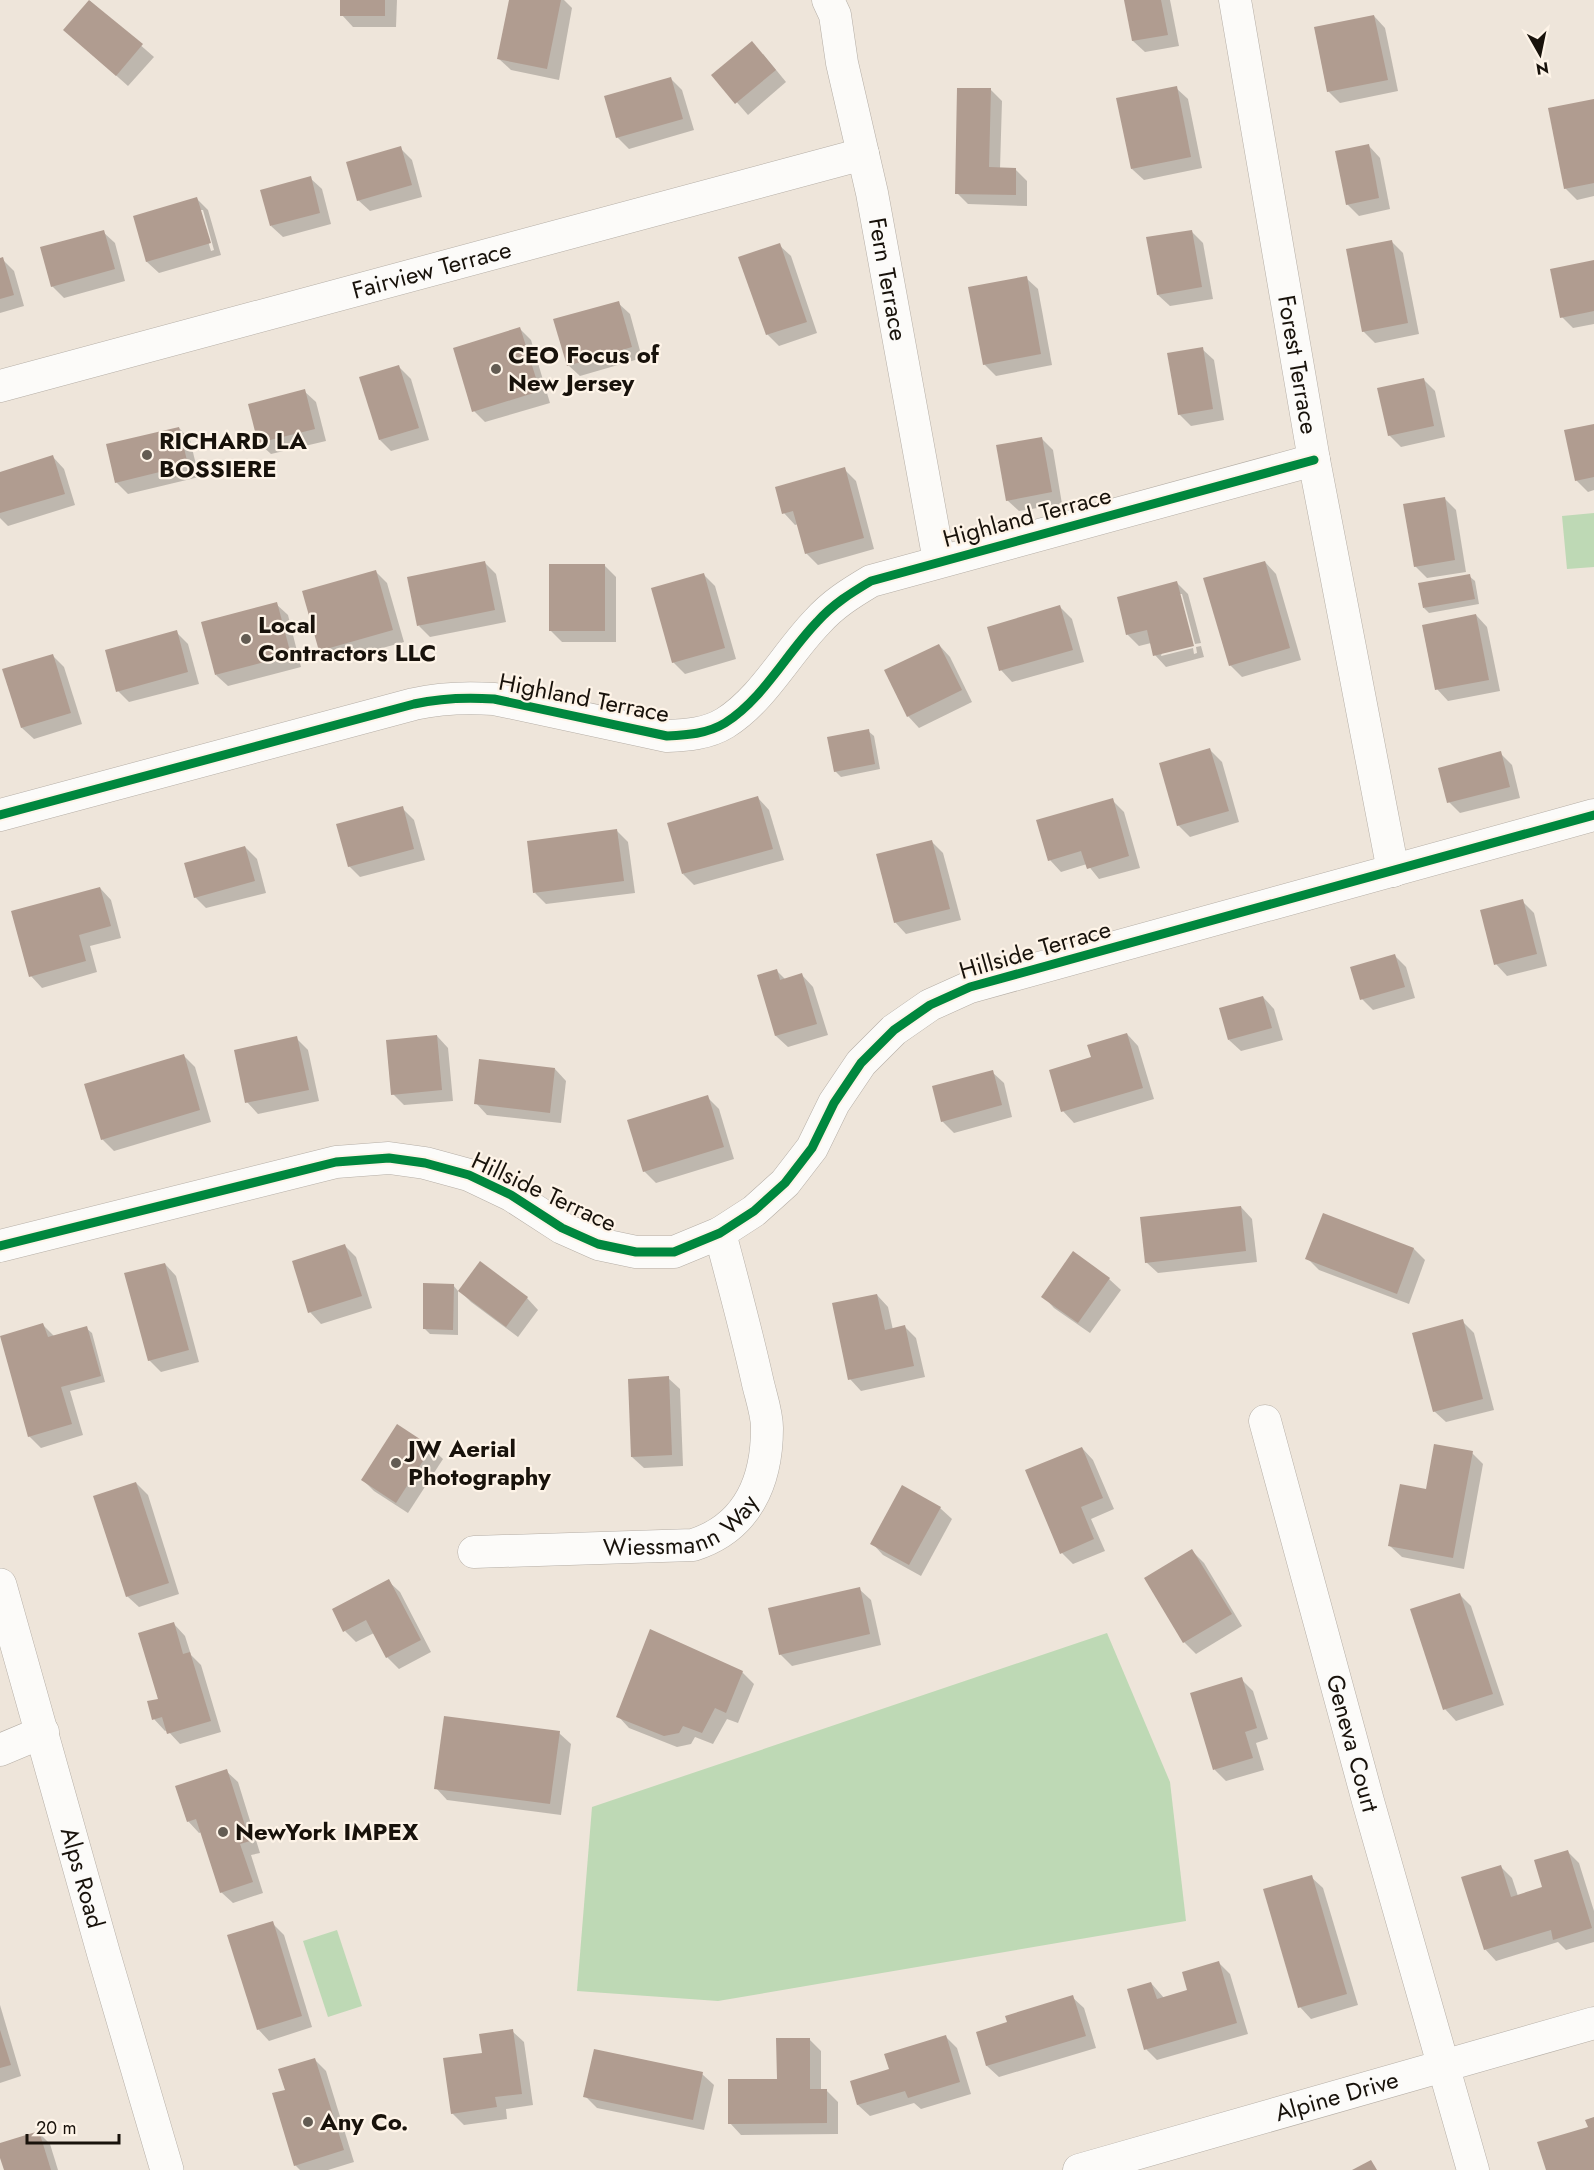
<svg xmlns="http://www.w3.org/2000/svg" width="1594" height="2170" font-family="Jost,sans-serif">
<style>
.green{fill:#bed9b5}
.shadow{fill:#0003;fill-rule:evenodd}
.building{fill:#b09c90}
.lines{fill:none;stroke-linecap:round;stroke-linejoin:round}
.street-casing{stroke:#b5aea6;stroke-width:33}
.secondary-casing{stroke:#b5aea6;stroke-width:34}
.street{stroke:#fcfbf9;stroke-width:32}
.secondary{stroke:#fcfbf9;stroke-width:33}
.cycleway-casing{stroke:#fef4e8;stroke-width:13}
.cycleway{stroke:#00873e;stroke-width:9}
.poi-dot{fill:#635c53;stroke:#fef4e8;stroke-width:2}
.labels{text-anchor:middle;stroke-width:4.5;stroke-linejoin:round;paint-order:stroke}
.street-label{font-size:24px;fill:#18120b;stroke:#fef4e8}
.poi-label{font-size:24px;font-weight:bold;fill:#18120b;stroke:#fef4e8;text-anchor:start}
</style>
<rect width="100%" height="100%" fill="#eee5da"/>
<!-- green -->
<g class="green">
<path d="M1594,513V567L1567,569L1562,516Z"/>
<path d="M1107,1633L1170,1782L1186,1921L718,2001L577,1991L592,1807Z"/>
<path d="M337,1930L362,2006L328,2017L303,1941Z"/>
</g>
<!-- shadow -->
<g class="shadow">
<path d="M342,0H397L396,27H353L342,15Z"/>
<path d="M510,0H564L572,8L559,80L511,70L499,59Z"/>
<path d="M1125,0H1170L1179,46L1145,52L1133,41Z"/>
<path d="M90,1L154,57L128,86L65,30Z"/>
<path d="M1374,16L1385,28L1398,91L1340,103L1328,91Z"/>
<path d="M763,54L786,82L748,115L713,75Z"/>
<path d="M670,78L682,90L694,130L629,149L617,137Z"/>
<path d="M1176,88L1188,99L1202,168L1144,180L1132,169Z"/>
<path d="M990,89L1002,101L1000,169H1015L1027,181V206L968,204L957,193Z"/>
<path d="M1594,101V196L1577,200L1565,188Z"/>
<path d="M1369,146L1380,158L1390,209L1359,216L1347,204Z"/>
<path d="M400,148L412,160L422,197L370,211L358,200Z"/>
<path d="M310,178L322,189L331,224L283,237L271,226Z"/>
<path d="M197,199L208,210L221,255L159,273L147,262L134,217ZM199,210H203L214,250L211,251Z"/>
<path d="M1191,231L1203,243L1213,299L1170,306L1158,295Z"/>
<path d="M103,232L115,243L125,281L64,298L52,286Z"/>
<path d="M1392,242L1403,253L1419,334L1375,343L1363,331Z"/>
<path d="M779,245L791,256L817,333L779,346L767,334Z"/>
<path d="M2,259L14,271L24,306L0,313V260Z"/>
<path d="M1594,261V324L1573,328L1562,317Z"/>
<path d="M1026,278L1038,289L1052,365L996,376L984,364Z"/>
<path d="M618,303L630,314L642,358L580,376L568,365Z"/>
<path d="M519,328L531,340L550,403L485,422L474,411Z"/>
<path d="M1202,349L1214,360L1224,420L1191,426L1179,414Z"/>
<path d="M399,367L411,379L429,440L391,451L380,440Z"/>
<path d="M1423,379L1435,391L1445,437L1401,447L1389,435Z"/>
<path d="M304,391L316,402L326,441L271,454L259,443L250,405Z"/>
<path d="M1594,425V490L1588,492L1576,480Z"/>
<path d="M179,428L190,440L199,477L128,494L116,482Z"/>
<path d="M1042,439L1053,450L1062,504L1019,511L1007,500Z"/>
<path d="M53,457L64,469L75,505L8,526L0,518V473Z"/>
<path d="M844,469L856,481L874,549L818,565L806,553L798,524L795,525L784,513Z"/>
<path d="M1445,499L1456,510L1466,572L1427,578L1415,566Z"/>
<path d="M1265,562L1276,574L1301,660L1242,677L1230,665Z"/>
<path d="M485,563L496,574L506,622L430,637L419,626Z"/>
<path d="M604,565L616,577V642H562L550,630Z"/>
<path d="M376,572L387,583L404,642L332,662L321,650Z"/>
<path d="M704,575L715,586L736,659L685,674L673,662Z"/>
<path d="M1469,576L1475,581L1479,604L1429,613L1424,608Z"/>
<path d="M1177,583L1188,594L1201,643L1195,644L1182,594H1179L1161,656L1193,648L1194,654L1197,653L1196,647L1201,646L1204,657L1166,667L1155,655L1151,643L1139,646L1127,634Z"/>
<path d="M276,604L288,615L301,667L228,686L216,675Z"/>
<path d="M1060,607L1072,619L1084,662L1012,682L1001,670Z"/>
<path d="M1476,615L1487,627L1500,691L1448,701L1437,689Z"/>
<path d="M176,632L188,644L199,684L129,702L118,691Z"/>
<path d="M939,645L950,657L972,702L919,728L908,716Z"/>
<path d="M53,656L64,667L82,724L34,739L22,728Z"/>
<path d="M868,731L874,736L880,769L841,777L835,771Z"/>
<path d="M1210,750L1222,762L1239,822L1190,837L1178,825Z"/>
<path d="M1500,753L1512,765L1520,798L1460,813L1449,802Z"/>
<path d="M758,798L769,810L784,860L694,885L683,874Z"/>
<path d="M1112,800L1124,812L1140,868L1099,879L1087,864L1061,872L1050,860Z"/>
<path d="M402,808L414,820L425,860L360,877L349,866Z"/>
<path d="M617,831L628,842L635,893L546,904L535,893Z"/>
<path d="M932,842L943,853L961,920L906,934L895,922Z"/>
<path d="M245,847L257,859L266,893L206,908L195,897Z"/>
<path d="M100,888L111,900L121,938L90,946L97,972L42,988L31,976Z"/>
<path d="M1522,901L1534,913L1547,966L1507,976L1496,964Z"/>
<path d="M1394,955L1406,967L1415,998L1373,1010L1362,999Z"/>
<path d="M777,971L786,980L802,975L813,987L828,1035L788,1047L776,1036Z"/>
<path d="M1263,997L1274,1009L1283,1040L1241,1051L1229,1040Z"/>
<path d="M1127,1034L1138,1046L1154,1099L1074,1123L1063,1111L1093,1058Z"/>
<path d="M437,1036L448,1048L453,1101L404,1105L393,1094Z"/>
<path d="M296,1038L308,1050L319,1101L258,1114L247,1102Z"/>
<path d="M183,1055L195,1067L211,1122L114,1151L102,1139Z"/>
<path d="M555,1069L566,1081L561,1123L487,1115L476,1103Z"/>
<path d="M992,1072L1004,1083L1012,1117L954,1133L942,1121Z"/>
<path d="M707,1097L719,1109L734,1159L656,1183L644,1171Z"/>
<path d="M1241,1207L1252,1219L1257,1262L1158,1273L1146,1262Z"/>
<path d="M1324,1215L1414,1249L1425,1260L1409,1304L1319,1270L1307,1258Z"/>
<path d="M345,1246L356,1257L372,1308L321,1324L310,1312Z"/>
<path d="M1073,1253L1109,1279L1121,1290L1090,1333L1054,1308L1043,1296Z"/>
<path d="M165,1264L176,1276L199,1362L161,1372L149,1360Z"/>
<path d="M453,1285L458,1291V1335L430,1334L424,1328Z"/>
<path d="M460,1291L527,1298L538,1310L518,1337L471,1302Z"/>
<path d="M877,1295L888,1307L893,1330L905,1327L916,1338L925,1377L861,1391L850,1379Z"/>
<path d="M1462,1321L1474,1333L1494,1410L1446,1422L1434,1411Z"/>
<path d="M43,1325L55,1337L86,1328L92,1333L105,1382L70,1391L83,1435L41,1448L29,1436Z"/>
<path d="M668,1378L680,1389L683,1466L644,1468L632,1457Z"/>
<path d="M431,1448L443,1459L408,1513L374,1491L363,1480Z"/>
<path d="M1082,1448L1093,1460L1114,1509L1091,1519L1105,1551L1073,1564L1062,1553Z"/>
<path d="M1472,1453L1483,1464L1464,1569L1402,1557L1390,1546L1427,1491Z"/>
<path d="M136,1483L148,1495L179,1594L139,1607L127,1596Z"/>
<path d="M940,1508L952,1519L921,1576L883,1555L872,1543Z"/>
<path d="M1192,1551L1204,1563L1242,1626L1196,1654L1184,1642L1146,1579Z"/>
<path d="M388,1581L400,1592L431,1652L399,1669L387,1657L374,1633L356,1642L345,1631Z"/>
<path d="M859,1589L871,1600L881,1645L792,1666L780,1654Z"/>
<path d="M1460,1595L1471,1606L1504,1705L1456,1721L1445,1709Z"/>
<path d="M174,1624L185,1636L191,1655L201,1665L221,1732L180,1744L167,1730L165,1731L154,1719L159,1700Z"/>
<path d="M742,1672L754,1684L738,1723L727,1719L713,1744L695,1737L691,1744L677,1747L629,1728L618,1716Z"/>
<path d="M1241,1679L1253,1691L1268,1739L1256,1743L1264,1770L1226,1781L1215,1770L1192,1694Z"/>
<path d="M559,1733L571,1744L561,1815L447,1800L436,1788Z"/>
<path d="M226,1771L238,1782L260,1853L251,1855L263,1893L233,1903L221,1892L202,1832L199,1833L188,1821Z"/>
<path d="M1568,1852L1579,1863L1594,1911V1942L1566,1950L1558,1942L1496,1961L1485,1949L1501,1867L1512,1878L1518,1896L1544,1888Z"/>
<path d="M1311,1877L1323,1888L1358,2005L1311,2019L1300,2007Z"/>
<path d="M272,1923L284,1935L312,2027L269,2041L258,2029Z"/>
<path d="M1219,1963L1230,1974L1248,2034L1157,2060L1146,2049L1151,1983L1164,1998L1189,1991Z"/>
<path d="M1072,1997L1084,2008L1096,2048L999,2077L987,2066L977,2033L1009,2023Z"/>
<path d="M0,2005L21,2076L0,2083Z"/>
<path d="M512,2031L524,2042L533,2105L506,2109L507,2119L464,2125L452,2113Z"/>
<path d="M945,2036L957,2048L971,2094L921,2109L914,2103L870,2116L858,2105L852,2082L891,2070Z"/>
<path d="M809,2039L821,2051V2090H826L838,2102V2134L741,2135L730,2123L778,2081Z"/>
<path d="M315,2060L326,2071L354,2162L328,2170H300L295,2165L287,2091Z"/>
<path d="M702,2074L714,2085L704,2130L597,2108L585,2096Z"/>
<path d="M39,2133L50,2144L58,2170H5L0,2153V2145Z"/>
</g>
<!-- building -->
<g class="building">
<path d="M89,0L143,44L116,76L63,30Z"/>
<rect x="340" y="0" width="45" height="16"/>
<path d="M509,0H561L547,69L497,59Z"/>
<path d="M1124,0H1161L1168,35L1132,41Z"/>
<path d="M1374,15L1388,80L1327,92L1314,27Z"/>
<path d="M752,41L776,70L735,104L711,75Z"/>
<path d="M671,77L683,119L616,138L604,96Z"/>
<path d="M1177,86L1191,157L1131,169L1116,98Z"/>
<path d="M957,88H991L989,167L1016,168V195L955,194Z"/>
<path d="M1594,99V183L1564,189L1548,108Z"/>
<path d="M1369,144L1379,198L1346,205L1335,151Z"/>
<path d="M401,146L412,185L357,201L346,162Z"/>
<path d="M311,176L320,213L270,226L260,190Z"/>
<path d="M197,197L211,243L146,262L133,216Z"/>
<path d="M104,230L115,269L51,287L40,247Z"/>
<path d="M1192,230L1202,287L1157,295L1146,237Z"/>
<path d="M1392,240L1408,323L1362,332L1346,249Z"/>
<path d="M780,243L807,322L766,335L738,257Z"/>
<path d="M3,257L14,295L0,299V258Z"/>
<path d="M1594,260V311L1560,318L1550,269Z"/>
<path d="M1027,276L1041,354L983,365L968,287Z"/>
<path d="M619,301L632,347L567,366L553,319Z"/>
<path d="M520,327L540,391L472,412L453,348Z"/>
<path d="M1203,347L1213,409L1178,415L1167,353Z"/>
<path d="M399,365L419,428L379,440L359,377Z"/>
<path d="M1424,378L1434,426L1388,436L1377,388Z"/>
<path d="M305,389L315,429L258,443L248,404Z"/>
<path d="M1594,424V477L1575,481L1564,430Z"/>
<path d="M179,427L188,465L115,483L106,444Z"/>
<path d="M1042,437L1052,492L1006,501L996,445Z"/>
<path d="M53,455L65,494L0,513V472Z"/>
<path d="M845,467L864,538L805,554L793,511L782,514L775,487Z"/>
<path d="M1445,497L1455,560L1414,567L1403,504Z"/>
<path d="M485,561L495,610L417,626L407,577Z"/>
<path d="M1265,561L1290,648L1229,666L1203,578Z"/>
<rect x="549" y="564" width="56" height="67"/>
<path d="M376,570L393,630L319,651L302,591Z"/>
<path d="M704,573L725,648L672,663L651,588Z"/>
<path d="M1470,574L1475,599L1423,608L1418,583Z"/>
<path d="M1177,581L1194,646L1153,656L1147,630L1126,635L1117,597Z"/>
<path d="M277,602L291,655L215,675L201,622Z"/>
<path d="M1060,605L1073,650L999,671L987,627Z"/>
<path d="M1476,614L1489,680L1435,690L1422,625Z"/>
<path d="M177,630L188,672L116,692L105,650Z"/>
<path d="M939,644L962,690L907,717L884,670Z"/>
<path d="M53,654L71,713L21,728L2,669Z"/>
<path d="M869,729L875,764L834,772L827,737Z"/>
<path d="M1210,748L1229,811L1177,826L1159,763Z"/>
<path d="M1501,751L1510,787L1447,803L1438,768Z"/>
<path d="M758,796L773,849L682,874L667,823Z"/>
<path d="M1113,798L1129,856L1087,869L1081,851L1048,861L1036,820Z"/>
<path d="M403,806L414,849L348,867L336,824Z"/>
<path d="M617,829L624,881L533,893L527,841Z"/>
<path d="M932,840L950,909L894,923L876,854Z"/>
<path d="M245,846L255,881L194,898L184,863Z"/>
<path d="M100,887L111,926L79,935L86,961L29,977L11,911Z"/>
<path d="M1523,899L1537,954L1494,965L1480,910Z"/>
<path d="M1395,954L1405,987L1360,1000L1350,967Z"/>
<path d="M777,969L780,980L802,973L817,1024L775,1036L757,975Z"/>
<path d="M1263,996L1272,1028L1228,1040L1219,1008Z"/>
<path d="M1127,1033L1143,1088L1061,1112L1049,1070L1091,1057L1087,1045Z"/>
<path d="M437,1035L442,1090L391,1095L386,1040Z"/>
<path d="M297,1036L309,1090L245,1103L234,1050Z"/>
<path d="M184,1054L200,1110L101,1140L84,1084Z"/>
<path d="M479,1059L555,1068L550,1113L474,1104Z"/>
<path d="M993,1070L1002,1105L941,1122L932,1086Z"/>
<path d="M708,1095L724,1147L643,1172L627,1120Z"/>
<path d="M1241,1206L1246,1251L1145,1263L1140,1217Z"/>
<path d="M1323,1213L1414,1248L1397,1294L1305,1259Z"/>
<path d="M345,1244L362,1296L308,1313L292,1261Z"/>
<path d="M1073,1251L1110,1278L1078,1323L1041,1297Z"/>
<path d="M480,1261L528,1297L506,1327L458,1291Z"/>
<path d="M165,1263L189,1350L148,1361L124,1273Z"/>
<path d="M423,1283L454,1284L453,1330L423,1329Z"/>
<path d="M877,1294L885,1330L905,1325L914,1366L848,1380L832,1303Z"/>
<path d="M1463,1319L1483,1399L1433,1412L1412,1333Z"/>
<path d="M43,1323L48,1337L87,1326L101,1376L61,1387L72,1424L28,1437L0,1336Z"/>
<path d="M669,1376L672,1455L631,1457L628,1379Z"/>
<path d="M397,1424L432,1447L396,1503L361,1480Z"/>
<path d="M1434,1444L1473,1451L1453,1558L1388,1546L1400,1484L1426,1489Z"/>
<path d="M1082,1447L1103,1498L1081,1507L1094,1539L1060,1554L1025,1470Z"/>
<path d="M136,1482L169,1583L126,1597L93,1496Z"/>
<path d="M902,1485L941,1507L909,1565L870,1544Z"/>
<path d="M1192,1549L1232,1614L1183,1643L1144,1578Z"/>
<path d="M389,1579L421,1640L386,1658L366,1620L343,1632L332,1609Z"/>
<path d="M860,1587L870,1634L779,1655L768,1608Z"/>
<path d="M1460,1593L1493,1694L1443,1710L1410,1609Z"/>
<path d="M174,1622L183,1654L190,1652L211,1721L167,1734L162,1717L152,1720L147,1701L158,1699L138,1633Z"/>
<path d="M650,1629L743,1671L726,1713L715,1708L702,1733L683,1726L679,1733L664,1736L616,1717Z"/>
<path d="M1242,1677L1257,1728L1245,1732L1253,1758L1213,1770L1190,1693Z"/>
<path d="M444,1716L560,1731L550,1804L434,1789Z"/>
<path d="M227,1769L250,1841L240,1844L253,1882L220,1893L196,1819L187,1822L175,1786Z"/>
<path d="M1568,1850L1592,1928L1553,1940L1551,1930L1484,1950L1461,1877L1501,1865L1511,1897L1542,1887L1534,1860Z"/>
<path d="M1312,1875L1347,1994L1298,2008L1263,1889Z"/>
<path d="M273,1921L302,2016L257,2030L227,1935Z"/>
<path d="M1219,1961L1237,2023L1144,2050L1127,1989L1151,1982L1157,1999L1187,1990L1182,1972Z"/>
<path d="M1073,1995L1086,2036L986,2066L976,2032L1007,2022L1005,2016Z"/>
<path d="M513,2029L522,2094L495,2097L497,2107L451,2114L443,2058L482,2053L479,2034Z"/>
<path d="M0,2030L11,2065L0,2068Z"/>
<path d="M946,2035L960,2082L908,2098L905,2091L857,2105L850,2081L889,2069L884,2054Z"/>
<path d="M776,2038H810V2089H827V2123L728,2124V2079H777Z"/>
<path d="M594,2049L703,2072L693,2120L583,2097Z"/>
<path d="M315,2058L344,2150L294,2166L272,2093L285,2090L278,2069Z"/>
<path d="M1594,2117V2170H1546L1537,2142L1588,2127L1585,2120Z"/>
<path d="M39,2131L51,2170H4L0,2158V2143Z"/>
<path d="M1371,2160L1377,2170H1352Z"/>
</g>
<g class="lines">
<defs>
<g id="street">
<path id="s1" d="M828,0L835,15L842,63L872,193L939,561"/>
<path id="s2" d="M1235,0L1314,460L1393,871"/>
<path id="s3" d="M0,386L863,154"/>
<path d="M0,815L414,704C441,698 466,697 494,699L667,736C687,735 707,734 725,723C763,699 786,654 817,622C833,604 851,593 871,581L1314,460"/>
<path d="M0,1246L336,1162L389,1158L425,1163L469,1175L511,1195L562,1228L598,1244L636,1252H674L720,1233L754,1211L785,1183L812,1148L834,1103L861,1063L894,1030L930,1005L970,987L1594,815"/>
<path id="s4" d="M1265,1421L1368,1801L1473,2170"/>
<path id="s5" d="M474,1552L693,1545C747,1528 767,1482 767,1428C767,1412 760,1394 757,1379C746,1330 733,1282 720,1233"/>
<path d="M0,1750L43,1732"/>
<path id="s6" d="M1079,2170L1594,2023"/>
</g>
<g id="secondary">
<path id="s7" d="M0,1585L104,1955L167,2170"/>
</g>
</defs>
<!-- street casing -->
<use href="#street" class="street-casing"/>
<!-- secondary casing -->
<use href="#secondary" class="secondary-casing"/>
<!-- street -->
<use href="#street" class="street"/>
<!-- secondary -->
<use href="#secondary" class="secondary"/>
<defs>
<g id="cycleway">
<path d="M0,815L414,704C441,698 466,697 494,699L667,736C687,735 707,734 725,723C763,699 786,654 817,622C833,604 851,593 871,581L1314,460"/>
<path d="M0,1246L336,1162L389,1158L425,1163L469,1175L511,1195L562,1228L598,1244L636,1252H674L720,1233L754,1211L785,1183L812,1148L834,1103L861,1063L894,1030L930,1005L970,987L1594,815"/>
</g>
</defs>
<!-- cycleway casing -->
<use href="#cycleway" class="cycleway-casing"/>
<!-- cycleway -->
<use href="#cycleway" class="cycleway"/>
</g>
<!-- markers -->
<g class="poi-dot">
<circle cx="496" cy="369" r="6"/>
<circle cx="147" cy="455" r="6"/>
<circle cx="246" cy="639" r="6"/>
<circle cx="396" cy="1463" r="6"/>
<circle cx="223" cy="1832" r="6"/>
<circle cx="308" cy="2122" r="6"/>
</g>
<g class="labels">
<!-- street labels -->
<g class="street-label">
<text dy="8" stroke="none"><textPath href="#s3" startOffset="447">Fairview Terrace</textPath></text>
<text dy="8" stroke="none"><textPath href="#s1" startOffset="286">Fern Terrace</textPath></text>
<text dy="8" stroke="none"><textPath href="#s2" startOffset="370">Forest Terrace</textPath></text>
<text transform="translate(1027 517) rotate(-15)" y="8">Highland Terrace</text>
<text transform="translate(584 698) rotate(11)" y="8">Highland Terrace</text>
<text transform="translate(1035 950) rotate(-16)" y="8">Hillside Terrace</text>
<text transform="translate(544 1192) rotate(25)" y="8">Hillside Terrace</text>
<text dy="8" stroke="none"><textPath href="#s5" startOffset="213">Wiessmann Way</textPath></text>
<text dy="8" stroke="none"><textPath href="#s4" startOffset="334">Geneva Court</textPath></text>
<text dy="8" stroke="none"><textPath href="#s7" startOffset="304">Alps Road</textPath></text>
<text dy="8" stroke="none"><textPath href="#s6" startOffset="268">Alpine Drive</textPath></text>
</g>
<!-- poi labels -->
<g class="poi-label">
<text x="508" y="363">CEO Focus of<tspan x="508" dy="28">New Jersey</tspan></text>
<text x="159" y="449">RICHARD LA<tspan x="159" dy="28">BOSSIERE</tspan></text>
<text x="258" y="633">Local<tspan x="258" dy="28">Contractors LLC</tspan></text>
<text x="408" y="1457">JW Aerial<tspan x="408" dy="28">Photography</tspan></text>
<text x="235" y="1840">NewYork IMPEX</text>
<text x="320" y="2130">Any Co.</text>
</g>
</g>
<!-- north arrow -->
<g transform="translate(1540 54) rotate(171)" stroke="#fef4e8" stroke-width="4.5" paint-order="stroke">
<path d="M0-4.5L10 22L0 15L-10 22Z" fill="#18120b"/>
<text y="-9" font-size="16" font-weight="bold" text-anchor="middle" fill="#18120b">N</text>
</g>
<!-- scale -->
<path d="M27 2134v9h92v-9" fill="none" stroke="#18120b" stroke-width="3"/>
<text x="36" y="2134" font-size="18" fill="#18120b" stroke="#fef4e8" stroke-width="4.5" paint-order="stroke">20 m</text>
</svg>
